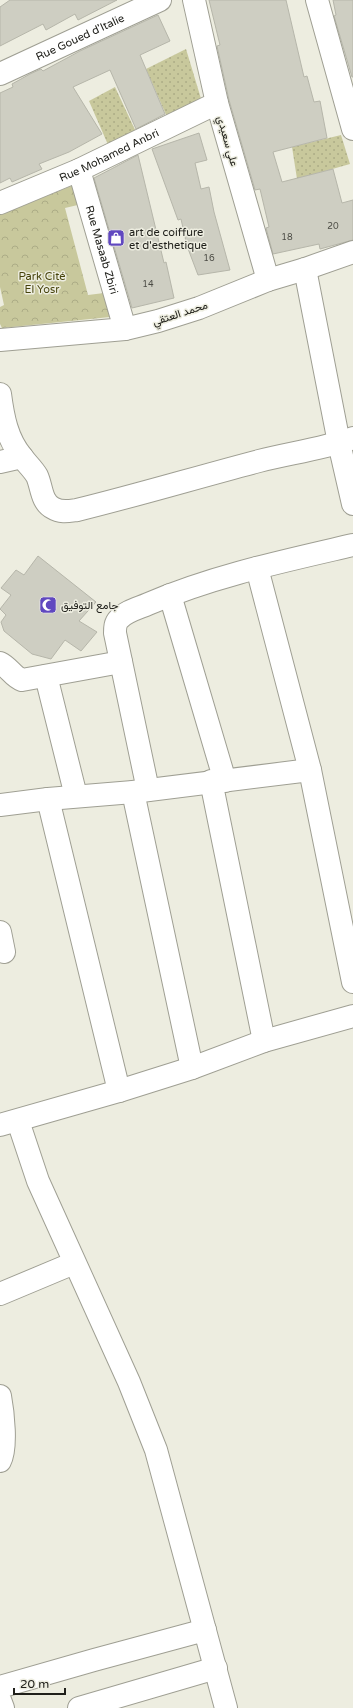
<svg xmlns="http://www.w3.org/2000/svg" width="353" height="1708" font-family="'Varela Round',Vazirmatn,sans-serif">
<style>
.grass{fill:url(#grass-dots)}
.park{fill:url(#park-crowns)}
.building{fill:#cecec2;stroke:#b6b6aa}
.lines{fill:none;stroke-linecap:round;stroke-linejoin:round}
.minor-casing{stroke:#9f9f93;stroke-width:24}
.minor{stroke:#fff;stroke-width:22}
.labels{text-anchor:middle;stroke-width:3;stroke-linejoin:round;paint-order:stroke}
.number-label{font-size:9px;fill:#4c4c45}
.street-label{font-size:11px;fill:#20201b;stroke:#edede0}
.poi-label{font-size:11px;fill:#20201b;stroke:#edede0;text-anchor:start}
.park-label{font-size:11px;fill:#46430b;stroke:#edede0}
</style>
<defs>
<pattern id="grass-dots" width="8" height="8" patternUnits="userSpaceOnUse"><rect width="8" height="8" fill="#c8c89c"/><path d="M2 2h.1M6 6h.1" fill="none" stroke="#acac86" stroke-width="1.8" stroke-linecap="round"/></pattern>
<pattern id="park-crowns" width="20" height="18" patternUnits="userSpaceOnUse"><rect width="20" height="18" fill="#c8c89c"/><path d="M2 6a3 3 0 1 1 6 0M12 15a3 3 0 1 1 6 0" fill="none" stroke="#acac86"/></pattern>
</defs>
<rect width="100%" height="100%" fill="#edede0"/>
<!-- grass -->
<g class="grass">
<path d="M186,49L202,102L167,117L146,69Z"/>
<path d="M115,87L136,132L109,147L89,101Z"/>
<path d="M341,135L350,164L297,179L292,147Z"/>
</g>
<!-- park -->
<path class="park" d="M76,184L82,204L65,208L88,295L104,293L110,317L2,328L0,324V307L4,305L0,287V215Z"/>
<!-- building -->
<g class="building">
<path d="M10,0H117L78,20L75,14L46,30L43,24L0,46V7Z"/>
<path d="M209,0H286L304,77L307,76L314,102L320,101L327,138L273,152L282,182L333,169L342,203L353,200V240L320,249L319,244L273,254L266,228L269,227L260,189L255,190L229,100L217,46L220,45Z"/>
<path d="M333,0H353V77H352L334,16L336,15Z"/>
<path d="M158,15L170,41L140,55L165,114L136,129L110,70L73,87L102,134L69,152L39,164L42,169L12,182L10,178L0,183V93L13,87L12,84L30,74L41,69L43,71L80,51Z"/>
<path d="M199,133L207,160L195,163L201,189L209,187L214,212L230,270L198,275L187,246L181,219L178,220L152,149Z"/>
<path d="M138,155L164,263L166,262L174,298L132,308L94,178Z"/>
<path d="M38,556L96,602L79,621L97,632L81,651L65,640L51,659L32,654L4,631L1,622L6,615L0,609L11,595L1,588L16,570L24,575Z"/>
</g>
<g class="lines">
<defs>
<g id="minor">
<path d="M194,0L217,103L268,280"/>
<path d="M317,0L353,129"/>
<path id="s1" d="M0,74L160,0"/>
<path id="s2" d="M79,170L125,329"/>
<path id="s3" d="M0,203L79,170L217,103"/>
<path d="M305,269L339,443L353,504"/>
<path d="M0,340L125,329L158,321L199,308L268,280L305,269L353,252"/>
<path d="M0,394C3,417 7,439 22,457C27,464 33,469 37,476C42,487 41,502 53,508C61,513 69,511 77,510C138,495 198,477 259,461C290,453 322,449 353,438"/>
<path d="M0,462L22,457"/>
<path d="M257,568L310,770L353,982"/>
<path d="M170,595L225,781"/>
<path d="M0,663C9,667 13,677 22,680L121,662"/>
<path d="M46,676L76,796"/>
<path d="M211,781L264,1041"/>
<path d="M148,790L115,633C115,628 115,623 119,619C126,611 139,608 148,604C213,576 284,561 353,545"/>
<path d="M133,792L192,1068"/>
<path d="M48,799L119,1091"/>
<path d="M0,805L48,799L133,792L310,770"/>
<path d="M0,932L4,952"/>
<path d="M18,1121L38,1181L129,1382L156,1450L226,1708"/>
<path d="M0,1125L119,1091L192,1068L264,1041L353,1016"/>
<path d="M0,1294L74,1263"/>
<path d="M0,1396C3,1412 7,1448 0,1461"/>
<path d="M0,1687L94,1660L205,1630"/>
<path d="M0,1700L3,1708"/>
<path d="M79,1708L216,1668"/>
</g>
</defs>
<!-- minor casing -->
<use href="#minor" class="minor-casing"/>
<!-- minor -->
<use href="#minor" class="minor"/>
</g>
<!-- icons -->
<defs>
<symbol id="shop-square" viewBox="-11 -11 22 22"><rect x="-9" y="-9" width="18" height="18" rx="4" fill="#6048c0" stroke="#edede0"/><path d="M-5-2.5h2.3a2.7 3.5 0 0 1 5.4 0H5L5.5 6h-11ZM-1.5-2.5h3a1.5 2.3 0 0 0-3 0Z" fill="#fff"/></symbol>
<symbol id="mosque-square" viewBox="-11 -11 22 22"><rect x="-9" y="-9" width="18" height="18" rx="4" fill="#6048c0" stroke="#edede0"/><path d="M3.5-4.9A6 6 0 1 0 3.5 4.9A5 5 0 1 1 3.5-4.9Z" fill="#fff"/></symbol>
</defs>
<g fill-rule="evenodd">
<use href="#shop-square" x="106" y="228" width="20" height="20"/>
<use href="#mosque-square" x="38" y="595" width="20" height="20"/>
</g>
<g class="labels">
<!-- number labels -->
<g class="number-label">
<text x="333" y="229">20</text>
<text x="287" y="240">18</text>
<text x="209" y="261">16</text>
<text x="148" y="287">14</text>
</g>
<!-- street labels -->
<g class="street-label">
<text dy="4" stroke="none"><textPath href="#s1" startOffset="88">Rue Goued d'Italie</textPath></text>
<text transform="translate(228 141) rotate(74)" y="4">علي سعيدي</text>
<text dy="4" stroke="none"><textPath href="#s3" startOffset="119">Rue Mohamed Anbri</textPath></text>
<text dy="4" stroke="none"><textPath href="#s2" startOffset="83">Rue Masaab Zbiri</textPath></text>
<text transform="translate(180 313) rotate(-18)" y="4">محمد العتقي</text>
</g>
<!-- poi labels -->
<g class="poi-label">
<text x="129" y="236">art de coiffure<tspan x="129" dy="13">et d'esthetique</tspan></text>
<text x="61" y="609">جامع التوفيق</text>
</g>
<!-- park labels -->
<g class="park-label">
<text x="42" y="280">Park Cité<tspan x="42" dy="13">El Yosr</tspan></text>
</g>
</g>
<!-- scale -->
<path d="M14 1688v6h51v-6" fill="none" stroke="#20201b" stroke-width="2"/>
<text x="20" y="1688" font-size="12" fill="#20201b" stroke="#edede0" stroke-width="3" paint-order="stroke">20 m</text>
</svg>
